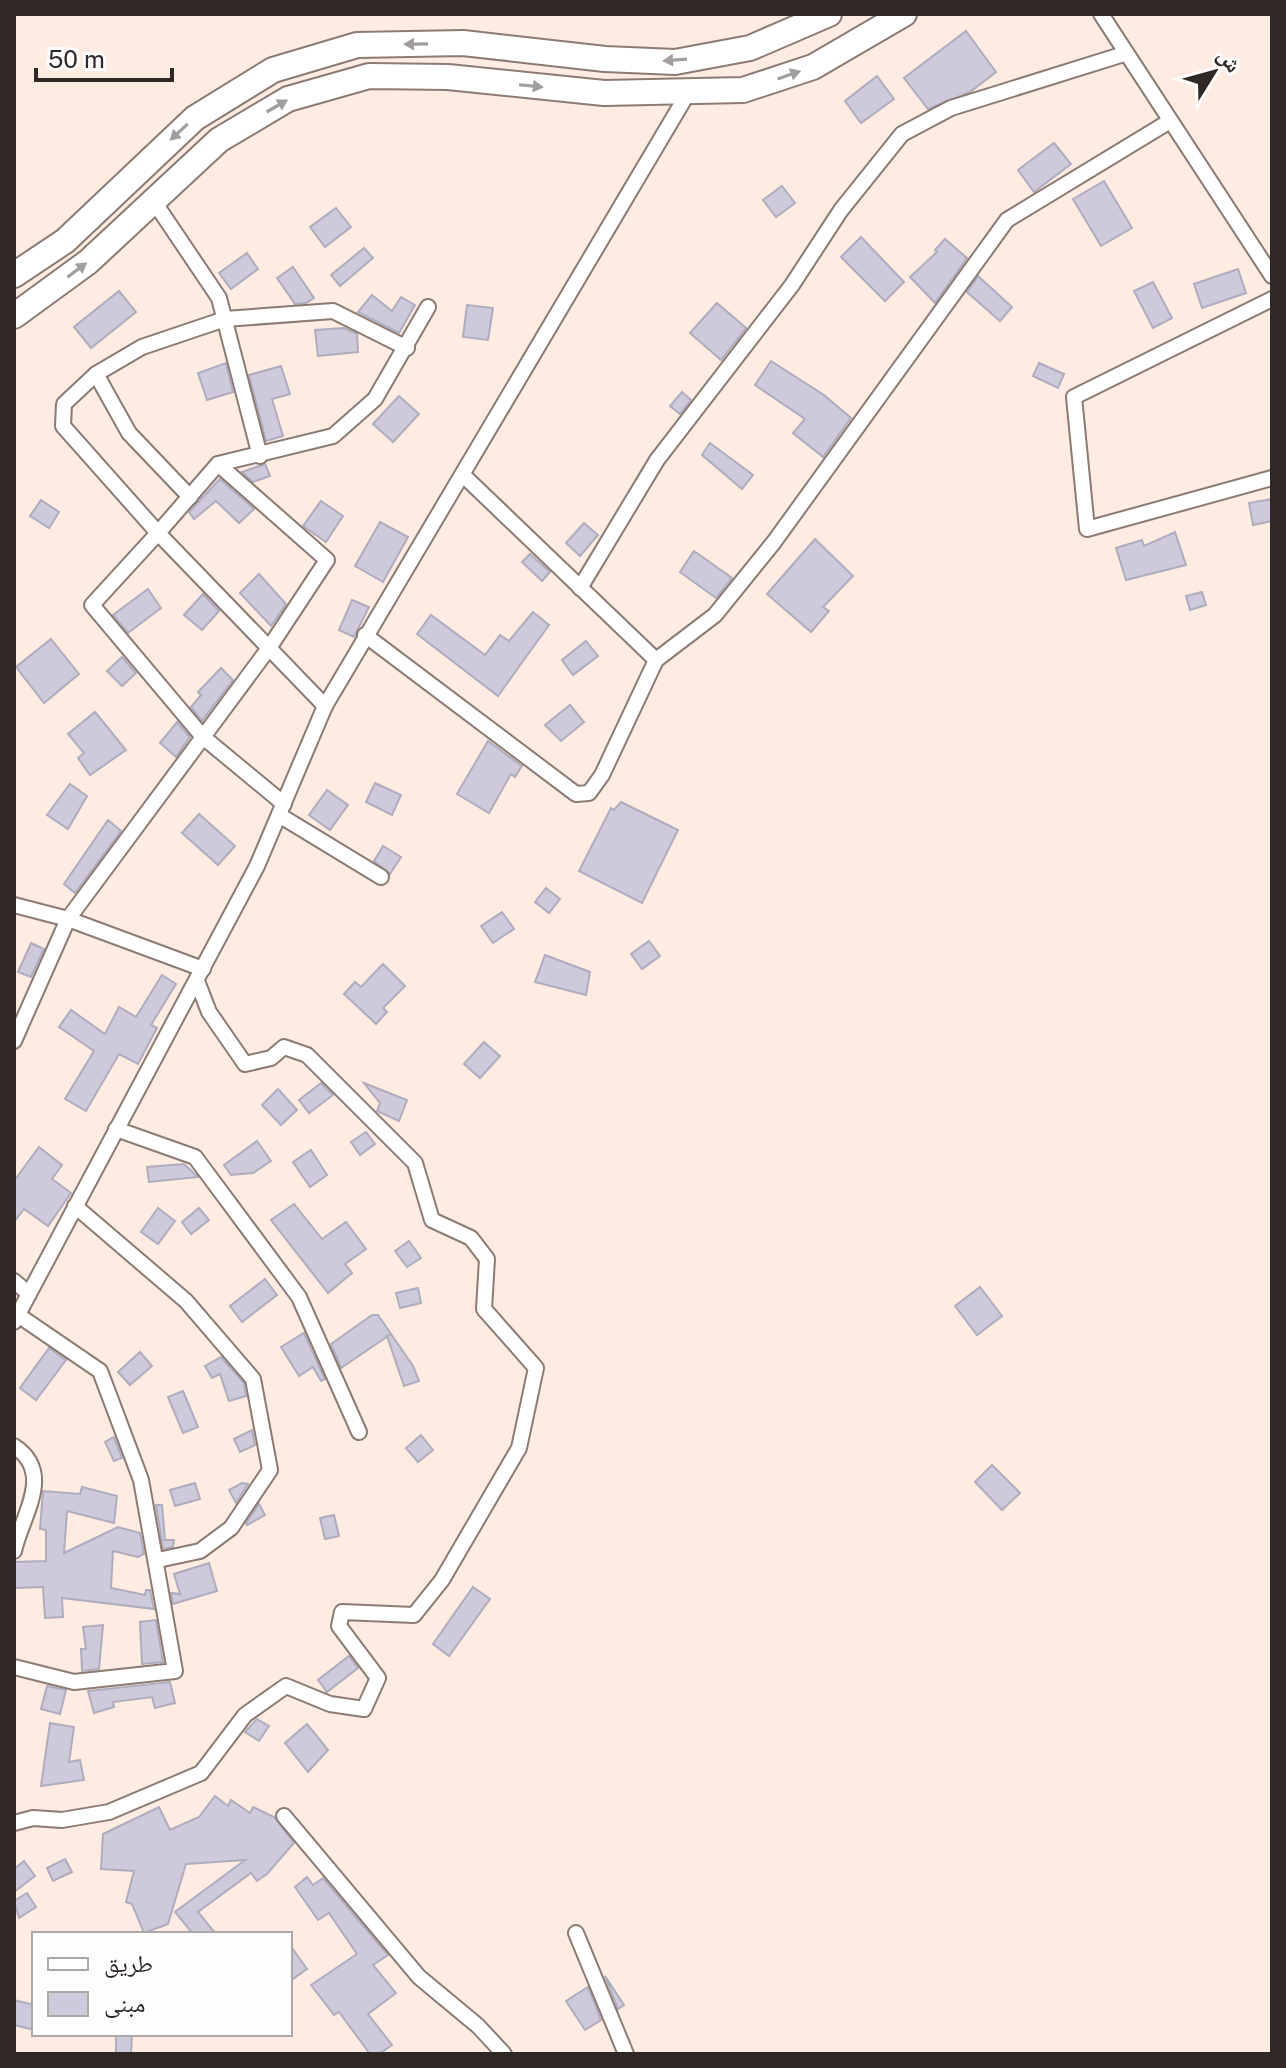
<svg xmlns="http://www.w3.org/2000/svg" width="1286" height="2068" font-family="'Public Sans','Noto Naskh Arabic',sans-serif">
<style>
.building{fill:#cecadc;stroke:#afacbd;stroke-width:2}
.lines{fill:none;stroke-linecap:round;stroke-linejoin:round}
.street-casing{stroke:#8c7b72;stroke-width:18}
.primary-casing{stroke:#8c7b72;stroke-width:28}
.street{stroke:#fff;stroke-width:14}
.primary{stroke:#fff;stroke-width:24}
.oneway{fill:#a19e9d}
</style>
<rect width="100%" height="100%" fill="#feebe2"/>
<!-- building -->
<g class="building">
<path d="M966,31L996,72L970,92L928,109L904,78Z"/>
<path d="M877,76L894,99L861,123L845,101Z"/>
<path d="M1054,143L1071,164L1034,192L1018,170Z"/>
<path d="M1104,181L1132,228L1101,246L1073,199Z"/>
<path d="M782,186L795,203L776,217L763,200Z"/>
<path d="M336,208L351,227L325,247L310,227Z"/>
<path d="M861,237L904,282L885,301L841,257Z"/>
<path d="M945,239L967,258L935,303L910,277L937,252L935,250Z"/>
<path d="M364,248L373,258L340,286L331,275Z"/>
<path d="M247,253L258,269L231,289L219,273Z"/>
<path d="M293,267L314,298L306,303L295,304L277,278Z"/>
<path d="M1238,269L1246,293L1202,308L1194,284Z"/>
<path d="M978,276L1012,307L1000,321L967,292Z"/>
<path d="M1153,282L1172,318L1153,328L1134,291Z"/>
<path d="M119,291L136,312L91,348L74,327Z"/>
<path d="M372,295L392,311L401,297L415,305L399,333L358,312Z"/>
<path d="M717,303L746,328L721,360L690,333Z"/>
<path d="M467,305L493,308L488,340L463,337Z"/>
<path d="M344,328L357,334L358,352L318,356L315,330Z"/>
<path d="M771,361L824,395L851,418L823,457L793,433L805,419L755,385Z"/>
<path d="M226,363L233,392L207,400L198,373Z"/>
<path d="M1039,363L1064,374L1058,388L1033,376Z"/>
<path d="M281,366L290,394L272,399L283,436L266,441L249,375Z"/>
<path d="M682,392L691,400L680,414L670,406Z"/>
<path d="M399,396L419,414L393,442L373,424Z"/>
<path d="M710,443L753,475L742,489L702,455Z"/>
<path d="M265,464L270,476L253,482L242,472Z"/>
<path d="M220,479L254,509L239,523L216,501L194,519L189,512Z"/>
<path d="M1272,499V521L1253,525L1249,503Z"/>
<path d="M41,500L59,512L49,528L30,516Z"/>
<path d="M321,501L343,516L326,542L303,526Z"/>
<path d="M380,522L408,537L383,582L355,566Z"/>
<path d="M584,523L598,535L580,556L566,543Z"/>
<path d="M1175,532L1186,565L1126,580L1116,548L1142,540L1144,546Z"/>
<path d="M815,539L853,576L823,607L829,611L811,632L767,594Z"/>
<path d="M694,551L732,578L716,598L680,572Z"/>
<path d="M530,554L550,572L542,581L522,562Z"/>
<path d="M259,574L286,604L271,626L240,593Z"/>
<path d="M148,589L161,608L128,633L113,615Z"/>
<path d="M1202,592L1206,605L1190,610L1186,596Z"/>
<path d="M203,594L219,611L202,630L184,615Z"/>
<path d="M352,600L369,607L354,637L339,630Z"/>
<path d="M533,612L549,625L498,696L417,634L431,615L485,655L500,635L509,641Z"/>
<path d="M51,639L79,674L44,703L16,667Z"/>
<path d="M586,641L598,656L573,675L562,660Z"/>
<path d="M122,657L136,673L122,686L107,671Z"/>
<path d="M221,668L233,680L202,721L191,707L201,695L198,692Z"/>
<path d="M570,705L584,722L561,741L545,725Z"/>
<path d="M95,712L126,750L90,775L78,758L84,753L68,734Z"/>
<path d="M177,722L190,737L176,757L160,743Z"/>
<path d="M488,741L522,766L515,777L511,774L489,813L457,794Z"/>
<path d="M375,783L401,795L392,815L366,802Z"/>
<path d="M70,784L87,796L68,829L47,815Z"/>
<path d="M327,790L348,805L330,830L309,815Z"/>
<path d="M621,802L678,830L642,903L579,871L611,808L614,810Z"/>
<path d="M199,814L235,846L218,865L182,833Z"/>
<path d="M108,820L121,831L75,893L64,884Z"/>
<path d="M383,846L401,857L390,874L374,861Z"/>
<path d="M546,888L560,899L549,913L535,902Z"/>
<path d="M502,912L514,929L493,943L481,926Z"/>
<path d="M649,941L660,956L642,969L631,954Z"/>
<path d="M31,943L44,949L31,977L18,972Z"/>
<path d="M545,955L590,972L586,995L535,982Z"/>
<path d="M383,964L405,986L383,1008L387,1012L376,1024L344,994L355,982L361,987Z"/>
<path d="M162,975L176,984L151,1025L157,1028L138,1064L119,1054L86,1111L65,1099L94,1051L59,1027L71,1010L105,1034L119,1007L136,1017Z"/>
<path d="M484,1042L500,1056L480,1078L464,1064Z"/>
<path d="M321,1083L333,1095L309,1113L299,1100Z"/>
<path d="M364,1083L407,1100L399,1121L377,1111L380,1103Z"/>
<path d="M278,1089L297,1110L281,1125L262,1105Z"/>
<path d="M366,1132L375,1144L360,1155L351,1142Z"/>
<path d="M257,1141L271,1161L253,1173L231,1175L224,1165Z"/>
<path d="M39,1147L62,1165L52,1179L71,1193L48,1226L24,1209L14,1222V1181Z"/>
<path d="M311,1150L327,1175L310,1187L293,1162Z"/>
<path d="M184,1164L198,1177L149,1182L147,1167Z"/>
<path d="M294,1204L322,1239L346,1222L366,1249L345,1264L352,1273L328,1293L271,1220Z"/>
<path d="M158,1208L175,1221L158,1244L141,1232Z"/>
<path d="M199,1208L209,1220L191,1234L182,1222Z"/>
<path d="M409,1241L421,1258L407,1267L395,1251Z"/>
<path d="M265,1279L277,1295L242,1322L230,1306Z"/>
<path d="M980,1287L1002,1316L977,1335L955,1306Z"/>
<path d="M418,1288L421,1303L400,1308L396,1293Z"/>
<path d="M372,1315H378L391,1334L341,1368L331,1344Z"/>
<path d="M304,1333L325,1379L321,1381L313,1367L299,1376L281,1347Z"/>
<path d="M391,1334L413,1366L419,1381L404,1386L387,1336Z"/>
<path d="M49,1348L66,1360L36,1400L20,1388Z"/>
<path d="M140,1352L152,1366L130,1385L118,1372Z"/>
<path d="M221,1357L244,1383L246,1396L229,1401L220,1374L212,1378L205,1366Z"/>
<path d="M183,1391L198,1427L183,1433L168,1397Z"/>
<path d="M252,1430L255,1445L240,1452L234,1439Z"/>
<path d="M421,1435L433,1450L418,1462L406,1448Z"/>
<path d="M114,1437L122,1458L114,1461L105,1442Z"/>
<path d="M992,1465L1020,1493L1002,1510L975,1482Z"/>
<path d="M195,1483L200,1499L175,1506L170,1490Z"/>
<path d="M242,1483L248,1484L236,1503L229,1490Z"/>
<path d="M82,1487L117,1496L114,1523L67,1511L64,1553L118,1527L140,1533L144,1554L138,1557L113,1551L111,1588L145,1595L146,1590H150L154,1609L62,1598L63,1617L45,1618L43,1587L14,1588V1562L46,1561V1530L40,1529L43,1491L80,1494Z"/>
<path d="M259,1504L265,1515L247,1525L246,1523Z"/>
<path d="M156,1505H162L165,1540H174L173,1547L163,1549Z"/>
<path d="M334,1515L339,1536L325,1539L320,1518Z"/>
<path d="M209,1563L217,1591L173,1604L171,1593L180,1594L174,1574Z"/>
<path d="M473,1587L490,1599L449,1656L433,1644Z"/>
<path d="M156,1620L163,1662L142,1664L140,1622Z"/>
<path d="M103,1625L99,1669L82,1671L81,1649H86L83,1627Z"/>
<path d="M349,1656L358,1668L327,1692L318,1680Z"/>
<path d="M170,1682L175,1703L155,1708L152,1697L113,1702L114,1707L94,1713L88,1691Z"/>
<path d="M47,1686L66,1690L60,1714L41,1709Z"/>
<path d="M257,1719L269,1726L259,1741L245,1732Z"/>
<path d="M50,1723L74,1727L69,1762L80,1760L84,1780L41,1786Z"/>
<path d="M307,1724L328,1750L308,1772L285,1743Z"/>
<path d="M215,1796L228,1806L231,1800L250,1813L253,1807L274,1817L294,1843L267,1874L257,1881L251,1873L198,1912L216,1934H193L175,1912L245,1860L186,1864L168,1924L144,1933L132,1904L126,1902L134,1871L101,1869L103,1834L159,1807L170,1830L199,1817Z"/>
<path d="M65,1859L72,1872L53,1881L47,1868Z"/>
<path d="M24,1861L35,1876L14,1892V1869Z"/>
<path d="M307,1877L313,1885L323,1878L388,1955L373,1965L396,1993L368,2014L392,2045L379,2054H370L339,2012L334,2015L311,1985L357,1954L329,1913L318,1920L295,1887Z"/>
<path d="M27,1893L36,1907L19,1918L14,1901Z"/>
<path d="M290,1945L307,1969L290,1981Z"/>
<path d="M605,1976L624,2005L618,2009Z"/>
<path d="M588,1987L601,2020L585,2030L566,2001Z"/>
<path d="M14,2000L34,2005V2030L14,2025Z"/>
<path d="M116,2034H132L131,2054H116Z"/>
</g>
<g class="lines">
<defs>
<g id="street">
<path d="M1101,14L1272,276"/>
<path d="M153,200L219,298L260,456"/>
<path d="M1272,299L1074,397L1087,529L1272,478"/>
<path d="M96,374L129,433L190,497"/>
<path d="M218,464L327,560L269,648L203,737L92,605L158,533L63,426L64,404L96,374L142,347L225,319L333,311L407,348"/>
<path d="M463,475L656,660L715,615L774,542L1007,220L1170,121"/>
<path d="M580,588L657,460L792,285L841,210L902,134L951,108L1124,54"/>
<path d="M365,635L576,794L589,793L602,775L656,660"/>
<path d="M325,706L158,533L218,464L333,436L375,399L428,307"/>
<path d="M279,815L381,877"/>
<path d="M14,905L68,919L203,969"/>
<path d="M14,1041L68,919L203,737L284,804"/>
<path d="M116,1129L195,1157L299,1297L359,1432"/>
<path d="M75,1206L186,1301L253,1379L270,1470L231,1528L200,1551L158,1560"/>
<path d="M14,1281L29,1294"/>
<path d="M14,1322L257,866L325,706L688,93"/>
<path d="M14,1446C55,1473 22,1515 14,1551"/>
<path d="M14,1667L74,1682L175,1671L141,1480L100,1371L18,1315"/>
<path d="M284,1816L419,1977L478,2026L504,2054"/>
<path d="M14,1823L33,1818L62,1820L109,1812L201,1773L245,1715L286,1686L330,1704L364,1709L378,1678L339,1626L342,1612L414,1615L442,1580L519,1448L536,1368L484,1309L487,1259L471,1238L432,1220L415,1163L307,1055L284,1047L271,1058L245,1064L209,1012L197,981"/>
<path d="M576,1933L626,2054"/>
</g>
<g id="primary">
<path d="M14,275L65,241L195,118L273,70L357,45L463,43L605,59L675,62L750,48L829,14"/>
<path d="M14,316L88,262L219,140L288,99L369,76L448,77L604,93L743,90L813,67L904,14"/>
</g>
</defs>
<!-- street casing -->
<use href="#street" class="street-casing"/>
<!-- primary casing -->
<use href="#primary" class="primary-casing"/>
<!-- street -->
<use href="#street" class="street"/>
<!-- primary -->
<use href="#primary" class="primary"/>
</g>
<!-- one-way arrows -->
<defs><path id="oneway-solid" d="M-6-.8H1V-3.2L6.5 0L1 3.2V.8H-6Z" transform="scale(2)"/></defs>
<g class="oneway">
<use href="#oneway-solid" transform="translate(416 44) rotate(179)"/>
<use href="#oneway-solid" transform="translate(675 60) rotate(176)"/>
<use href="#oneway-solid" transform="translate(789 75) rotate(-19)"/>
<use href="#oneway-solid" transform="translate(531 86) rotate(6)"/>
<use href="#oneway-solid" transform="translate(277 106) rotate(-30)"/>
<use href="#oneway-solid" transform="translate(179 132) rotate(137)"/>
<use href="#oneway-solid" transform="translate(77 270) rotate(-37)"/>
</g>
<!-- border -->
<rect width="1286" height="2068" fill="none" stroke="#2f2825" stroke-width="32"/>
<!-- legend -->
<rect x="32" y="1932" width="260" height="104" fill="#fdfdfd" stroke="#aba8a7" stroke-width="2"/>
<rect x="48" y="1958" width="40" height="12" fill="#ffffff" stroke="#aba8a7" stroke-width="2"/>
<text x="104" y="1972" font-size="24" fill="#2f2825">طريق</text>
<rect x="48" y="1992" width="40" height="24" fill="#cecadc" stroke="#aba8a7" stroke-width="2"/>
<text x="104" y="2012" font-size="24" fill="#2f2825">مبنى</text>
<!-- north arrow -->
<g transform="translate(1214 72) rotate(53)" stroke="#fdfdfd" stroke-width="6" paint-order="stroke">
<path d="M0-6L14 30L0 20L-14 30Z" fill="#2f2825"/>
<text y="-12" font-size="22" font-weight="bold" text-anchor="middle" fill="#2f2825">ش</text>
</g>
<!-- scale -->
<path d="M36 68v12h136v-12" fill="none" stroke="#2f2825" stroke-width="4"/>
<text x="48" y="68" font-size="24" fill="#2f2825" stroke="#fdfdfd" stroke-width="6" paint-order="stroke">50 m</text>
</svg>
